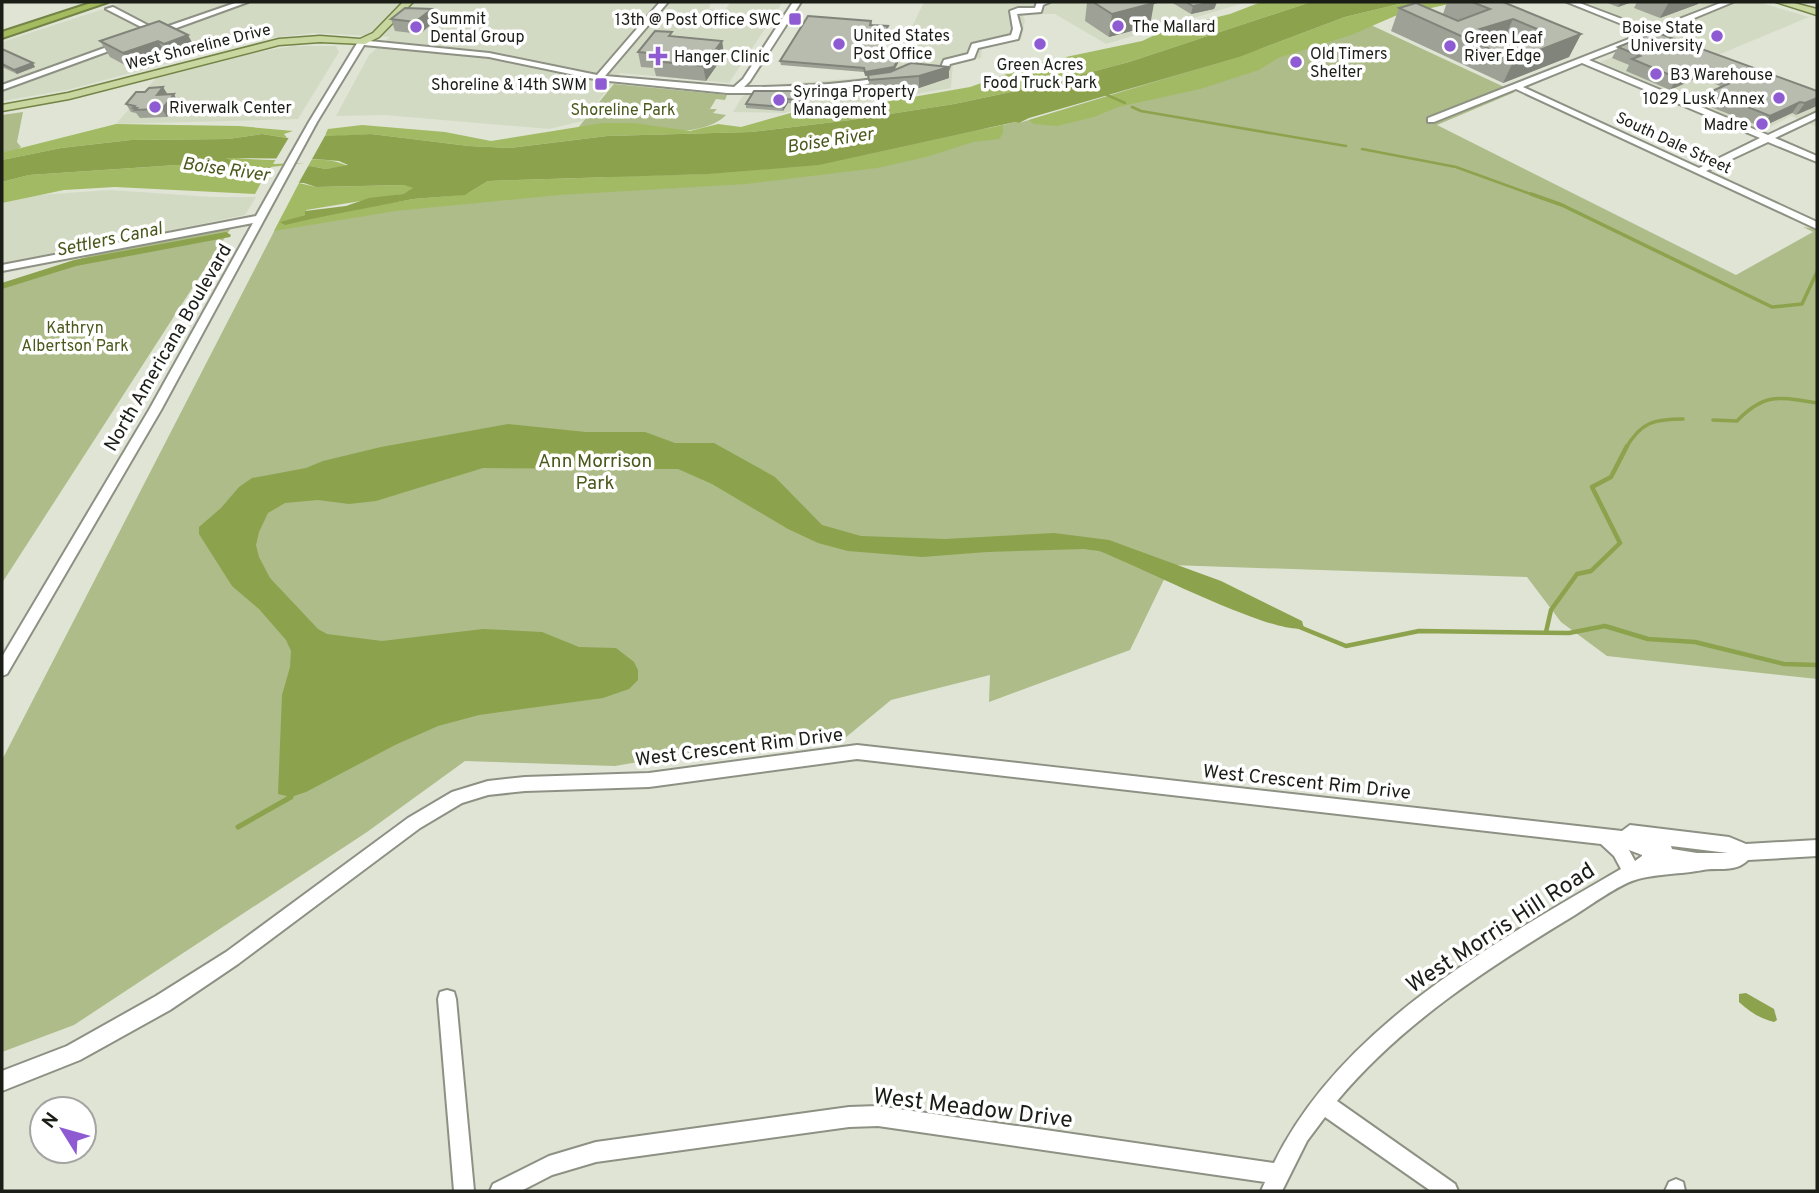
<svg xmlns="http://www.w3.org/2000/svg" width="1819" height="1193" font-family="Overpass,sans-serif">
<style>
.built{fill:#d3dac4}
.green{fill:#adbc88}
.forest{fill:#a3ba64}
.water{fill:#8da24d;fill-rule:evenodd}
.pier{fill:#dfe4d5}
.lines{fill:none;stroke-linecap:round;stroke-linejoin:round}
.stream-far3{stroke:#8da24d;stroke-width:2.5}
.stream-far2{stroke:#8da24d;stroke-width:3.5}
.stream-far1{stroke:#8da24d;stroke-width:4.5}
.stream{stroke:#8da24d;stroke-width:5}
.canal{fill:#8da24d;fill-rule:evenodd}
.minor-casing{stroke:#8d9184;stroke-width:4}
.major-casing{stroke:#748446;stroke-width:3}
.highway-casing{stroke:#748446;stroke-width:4}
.minor{fill:#fff;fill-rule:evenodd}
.major{fill:#c8d6a0;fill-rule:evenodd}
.highway{fill:#a4bb60;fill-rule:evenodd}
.wall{fill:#9ea296}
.shaded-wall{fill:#81847a}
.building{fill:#b8bcae;stroke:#81847a;stroke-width:2;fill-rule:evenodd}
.poi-dot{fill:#8f5bd3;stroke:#fff;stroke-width:2.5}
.labels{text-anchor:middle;stroke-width:7;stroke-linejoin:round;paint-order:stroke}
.far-poi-label{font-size:16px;fill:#1b1d17;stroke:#fff;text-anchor:start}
.far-street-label{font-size:16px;fill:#1b1d17;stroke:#fff}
.far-park-label{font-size:16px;fill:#4a581b;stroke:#fff}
.far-water-label{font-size:18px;font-style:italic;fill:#49571a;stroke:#fff}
.street-label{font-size:19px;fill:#1b1d17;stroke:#fff}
.park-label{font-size:19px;fill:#4a581b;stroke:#fff}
.near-street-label{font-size:23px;fill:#1b1d17;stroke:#fff}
</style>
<rect width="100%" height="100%" fill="#dfe4d5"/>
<!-- built -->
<g class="built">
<path d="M125,2H711L709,9L724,11L731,2L782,3L729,83L620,73L583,121L549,129L385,115L336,116L369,55L390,37L314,33L254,40L67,90L2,101V42Z"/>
<path d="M924,2H1247L1106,44L1055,14H1022L1025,20L1021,40L982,47L981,58L953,64L951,88L873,101L814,105L784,113L733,112L742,97L757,86L888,76Z"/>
<path d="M1584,2H1758L1809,17L1718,55Z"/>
<path d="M1656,40L1817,105V127L1791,116L1762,131L1600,62Z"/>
<path d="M293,46H336L339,52L298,119L116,124L156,78L228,57Z"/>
<path d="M110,190L212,197H256L245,215L2,265V203L36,195Z"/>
</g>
<!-- green -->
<g class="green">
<path d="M1358,19L1515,92L1437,125L1736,275L1813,232L1803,227L1817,229V679L1607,656L1561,622L1527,577L1171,565L1130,650L989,702L990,675L891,700L845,738L795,735L615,766L465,761L367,832L74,1025L2,1052V760L282,216L618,176L709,174L995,127L1015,122L1019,123Z"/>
<path d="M614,84L727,95L725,100L716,99L710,109H717L713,113L726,115C701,142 614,130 577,129Z"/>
<path d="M23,112L17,142L21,147L2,160V115Z"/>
<path d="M231,228L2,583V283L89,256Z"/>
</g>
<!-- forest -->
<g class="forest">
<path d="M1261,2H1311L1129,62L1034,87L954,104L851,120L751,132L607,136L510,148L469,146L371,134L324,137L328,129L362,125L445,132L491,141L603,123H634L690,131L718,124L741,127L805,109L873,104L970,87L1042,62L1142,41L1168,29L1230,14Z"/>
<path d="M1407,2H1458L1395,16L1351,35L1278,58L1259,70L1200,89L1118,107L1094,117L1057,126L1034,124L1029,120L1239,57L1345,17Z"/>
<path d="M116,124L239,126L293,131L284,134L287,138L262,134L228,139L131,140L61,148L2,160V153L5,152Z"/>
<path d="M1003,125V133L999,139L973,142L926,157L877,168L746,184L559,195L395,211L274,231L299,183L316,187L405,185L414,188L403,194L306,210L305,219L413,199L465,195L488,181L708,174L819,165Z"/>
<path d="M223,157C240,158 256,160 273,160C297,161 326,155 348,166L326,169L310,166L263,172Z"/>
<path d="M177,165L262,181L255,194L115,187L64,190L2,203V182L29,175Z"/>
</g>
<!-- water -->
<g class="water">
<path d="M1311,2H1407L1345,17L1239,57L1029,118L1019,123L1015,122L819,165L709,174L488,181L465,195L413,199L305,220V211L346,206L369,198L403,194L413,188L404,185L316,187L304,183L258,181L177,165L29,175L2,182V160L61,148L131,140L228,139L262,134L287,138L371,134L469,146L510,148L607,136L751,132L851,120L954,104L1034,87L1129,62ZM226,158L315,159L339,161L348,165L326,169L310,166L263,172Z"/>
<path d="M508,424L586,432H645L675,443H714L775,477L822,525L861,536L945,539L1054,533L1109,540L1221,581L1302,621L1304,628C1276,637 1135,564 1099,551L1084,549L987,552L922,557L848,551L818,543L788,529L712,484L678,469L483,468L376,501L349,504L318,500L285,503L268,513L259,532L256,545L259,557L270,578L318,629L327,634L382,641L483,629L542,632L579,647L616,648L634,662L638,670V680L629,689L603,698L479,715L438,726L395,745L306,792L291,797L278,794L282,695L290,667L291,651L286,640L259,609L232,586L199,534V527L221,508L239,487L252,478L306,468L323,461L381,447Z"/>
<path d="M1746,993L1774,1009L1777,1020L1774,1022C1759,1018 1750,1012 1739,1002V994Z"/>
</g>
<!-- pier -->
<path class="pier" d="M291,134H326L297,186L261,185L271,167L304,163L273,164Z"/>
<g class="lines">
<!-- stream-far3 -->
<g class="stream-far3">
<path d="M1107,95L1125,103"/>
<path d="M1132,107L1141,111L1346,146"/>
<path d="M1362,149L1456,167L1536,196"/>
</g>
<!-- stream-far2 -->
<g class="stream-far2">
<path d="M1531,194L1562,205L1772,307L1802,304L1817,272"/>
<path d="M1713,420L1737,421C1765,392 1780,397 1817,403"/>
<path d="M1626,448C1641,422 1654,419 1683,419"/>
</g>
<!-- stream-far1 -->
<g class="stream-far1">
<path d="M1297,626L1346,646L1419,631L1569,633L1605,626L1648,639L1695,642L1784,664L1817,665"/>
<path d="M1546,632L1551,610L1577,574L1591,571L1620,543L1592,487L1611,477L1627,446"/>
</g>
<!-- stream -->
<path class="stream" d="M238,827L291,797V794"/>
<!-- canal -->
<g class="canal">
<path d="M321,211L326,214L324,216L285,225L280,222Z"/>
<path d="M226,232L231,235L230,237L76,266L2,289V283L74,260Z"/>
</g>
<defs>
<g id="minor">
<path d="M238,2H248L157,35L106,9L113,7L157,30Z"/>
<path d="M660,2H668L605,76L734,87L743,79L793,2H801L750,81L744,87C792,87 839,85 886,77L890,79L853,87L783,93H727L599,80L489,57L364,45L317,122L161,410L7,674L2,676V657L149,410L253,223L2,271V265L256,216L309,122L359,40L489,53L597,75Z"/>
<path d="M1037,2H1050L1043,5L1041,12L1017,14L1021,29L1018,39L978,48L974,58L950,64L947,71L930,72L926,70L941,67L944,60L968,54L972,44L1011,35L1013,29L1010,11L1018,8H1035Z"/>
<path d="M1567,2H1577L1651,30L1723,2H1733L1658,33L1659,37L1651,36L1589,60L1768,135L1817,112V118L1775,138L1817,156V162L1768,142L1706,171L1817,222V229L1516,89L1434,122H1428V118L1644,33ZM1582,63L1760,138L1699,168L1523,87Z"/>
<path d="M121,42L128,44L2,90V85Z"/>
<path d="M857,745L1622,831L1630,825L1729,837L1746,844L1817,840V856L1748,860C1735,873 1719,867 1703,870C1683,874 1653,874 1635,880C1618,885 1591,905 1575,915C1489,967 1402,1023 1337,1101L1455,1184L1458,1191H1431L1325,1117L1307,1141L1282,1191H1261L1265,1182L878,1126L849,1127L596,1162L552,1175L521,1191H490L493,1184L549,1156L596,1142L849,1107L878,1106L1274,1163C1341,1026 1494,943 1621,869L1614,856L1601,844L857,759L649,787L525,791L488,795L462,803L420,828L238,964L170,1010L80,1060L2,1091V1071L67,1046L156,996L226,952L408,818L452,792L488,781L525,777L649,773ZM1671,846L1728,853H1729H1697L1672,849ZM1629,850L1642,855V856L1635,861Z"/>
<path d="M447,990L454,992L456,999L474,1191H454L438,999L440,992Z"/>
<path d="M1676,1179L1683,1182L1685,1191H1665L1669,1182Z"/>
</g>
<g id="major">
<path d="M403,2H413L379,37L365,44L320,42L279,45L69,99L2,111V105L68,93L279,39L320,36L360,39L373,33Z"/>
<path d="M1776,2H1790L1817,9V15Z"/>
</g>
<path id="highway" d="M94,2H108L2,38V32Z"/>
</defs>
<!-- minor casing -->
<use href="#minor" class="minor-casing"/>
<!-- major casing -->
<use href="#major" class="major-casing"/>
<!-- highway casing -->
<use href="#highway" class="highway-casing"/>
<!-- minor -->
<use href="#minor" class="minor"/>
<!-- major -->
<use href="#major" class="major"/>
<!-- highway -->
<use href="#highway" class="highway"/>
</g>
<!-- wall -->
<g class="wall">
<path d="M1087,2H1152L1150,26L1109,37L1085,21Z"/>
<path d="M1171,2H1217L1214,9L1191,14Z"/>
<path d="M1447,2H1503L1581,34L1569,57L1503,83L1391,31L1399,8L1443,14Z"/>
<path d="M1605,2H1632L1618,7Z"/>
<path d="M1637,2H1699L1698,4L1660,18L1634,8Z"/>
<path d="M432,9L436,20L420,34L395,31L391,19Z"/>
<path d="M159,21L196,50L173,59L167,56L132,69L110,57L100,41Z"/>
<path d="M871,21L872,25L888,30L887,32L888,36L878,57L898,63L894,70L949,78L919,88L870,92L868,76H865L864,72L781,65L780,61Z"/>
<path d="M1655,32L1817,91L1796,115L1792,113L1762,127L1703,104L1710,92L1722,87L1699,77L1670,90L1626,71L1629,65L1612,58L1618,47Z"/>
<path d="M673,36L722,41L724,55L706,81L656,76L654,68L641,67L638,52Z"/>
<path d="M2,49L35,67L17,74L2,67Z"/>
<path d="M168,95L178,102L167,117L140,118L136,113L131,112L126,104Z"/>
<path d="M810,95L803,105L788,103L783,111L746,108V104Z"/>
</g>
<!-- shaded-wall -->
<g class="shaded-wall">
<path d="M1214,2H1217L1214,9L1191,14L1193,6Z"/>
<path d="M1621,2H1632L1618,7Z"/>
<path d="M1669,2H1699L1698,4L1660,18Z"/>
<path d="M1154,3L1150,26L1109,37L1112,14Z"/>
<path d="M432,9L436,20L420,34L415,22Z"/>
<path d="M1513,19L1503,41L1480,29Z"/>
<path d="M888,32V36L876,61V57Z"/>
<path d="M1581,34L1569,57L1503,83L1514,60Z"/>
<path d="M188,35L196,50L173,59L164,44Z"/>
<path d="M158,41L167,56L132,69L123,53Z"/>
<path d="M722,41L724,55L706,81L703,66Z"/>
<path d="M898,59V63L894,71L865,76V72Z"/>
<path d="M33,63L35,67L17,74L14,70Z"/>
<path d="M1706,66L1699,77L1670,90L1677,78Z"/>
<path d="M949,67V78L919,88V76Z"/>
<path d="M163,87L168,95H157Z"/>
<path d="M809,91L810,95L803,105V101Z"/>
<path d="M174,94L178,102L167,117L162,109Z"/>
<path d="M1817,98V106L1796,115L1805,103Z"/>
<path d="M788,99V103L783,111V107Z"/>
<path d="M1800,102L1792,113L1762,127L1770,116Z"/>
</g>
<!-- building -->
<g class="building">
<path d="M1093,2H1152L1154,3L1112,14Z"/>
<path d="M1186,2H1214L1193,6Z"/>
<path d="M1472,2H1503L1581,34L1514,60L1399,8L1416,3L1458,21L1490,9ZM1513,19L1542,31L1509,43L1480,29Z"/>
<path d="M405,8L432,9L415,22L391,19Z"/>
<path d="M808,16L871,21L870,25L888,26L885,32H888L876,57L898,59L894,67L865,72L864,68L780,61Z"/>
<path d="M159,21L188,35L164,44L158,41L123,53L100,41Z"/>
<path d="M655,31L672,32L669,36L722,41L703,66L653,61L659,54L638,52Z"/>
<path d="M1655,32L1817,91V98L1805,103L1800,102L1770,116L1710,92L1739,79L1706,66L1677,78L1632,59L1640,56L1618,47Z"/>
<path d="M2,49L33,63L14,70L2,64Z"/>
<path d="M911,63L949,67L919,76L869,80L868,75L890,72Z"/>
<path d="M163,87L157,95L174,94L162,109L135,110L137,108H133L135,106L126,104L136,92H145L149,88Z"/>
<path d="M754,91H809L803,101L788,99L783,107L746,104Z"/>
</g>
<!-- markers -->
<g class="poi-dot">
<rect x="788" y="12" width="14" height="14" rx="3.5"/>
<circle cx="1118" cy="26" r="7"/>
<circle cx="416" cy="27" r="7"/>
<circle cx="1717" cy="36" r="7"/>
<circle cx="839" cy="44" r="7"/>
<circle cx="1040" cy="44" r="7"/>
<circle cx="1450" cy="46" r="7"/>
<path d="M654.5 45.5h7v7h7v7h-7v7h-7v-7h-7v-7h7z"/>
<circle cx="1296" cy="62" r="7"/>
<circle cx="1656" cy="74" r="7"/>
<rect x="594" y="77" width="14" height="14" rx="3.5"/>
<circle cx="1779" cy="98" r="7"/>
<circle cx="779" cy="100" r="7"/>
<circle cx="155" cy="107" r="7"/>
<circle cx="1762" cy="124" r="7"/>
</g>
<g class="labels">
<!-- far-poi labels -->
<g class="far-poi-label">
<text x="430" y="24">Summit<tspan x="430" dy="18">Dental Group</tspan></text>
<text x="781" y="25" text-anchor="end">13th @ Post Office SWC</text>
<text x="1132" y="32">The Mallard</text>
<text x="1703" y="33" text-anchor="end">Boise State<tspan x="1703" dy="18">University</tspan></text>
<text x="853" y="41">United States<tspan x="853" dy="18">Post Office</tspan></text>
<text x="1464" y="43">Green Leaf<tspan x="1464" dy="18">River Edge</tspan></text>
<text x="1310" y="59">Old Timers<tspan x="1310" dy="18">Shelter</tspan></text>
<text x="674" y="62">Hanger Clinic</text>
<text x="1040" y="70" text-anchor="middle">Green Acres<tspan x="1040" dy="18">Food Truck Park</tspan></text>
<text x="1670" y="80">B3 Warehouse</text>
<text x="587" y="90" text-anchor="end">Shoreline &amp; 14th SWM</text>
<text x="793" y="97">Syringa Property<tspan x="793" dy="18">Management</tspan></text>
<text x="1765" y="104" text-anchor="end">1029 Lusk Annex</text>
<text x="169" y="113">Riverwalk Center</text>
<text x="1748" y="130" text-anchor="end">Madre</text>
</g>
<!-- far-street labels -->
<g class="far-street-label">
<text transform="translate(198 46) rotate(-14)" y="6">West Shoreline Drive</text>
<text transform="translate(1674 142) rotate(25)" y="6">South Dale Street</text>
</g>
<!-- far-park labels -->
<g class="far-park-label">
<text x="623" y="115">Shoreline Park</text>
<text x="75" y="333">Kathryn<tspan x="75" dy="18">Albertson Park</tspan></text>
</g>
<!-- far-water labels -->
<g class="far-water-label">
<text transform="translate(830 140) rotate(-9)" y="6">Boise River</text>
<text transform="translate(226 169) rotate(8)" y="6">Boise River</text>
<text transform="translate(109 239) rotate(-12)" y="6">Settlers Canal</text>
</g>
<!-- street labels -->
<g class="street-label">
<text transform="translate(167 347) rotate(-60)" y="7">North Americana Boulevard</text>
<text transform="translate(739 746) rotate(-7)" y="7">West Crescent Rim Drive</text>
<text transform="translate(1307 781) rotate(6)" y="7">West Crescent Rim Drive</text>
</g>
<!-- park labels -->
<g class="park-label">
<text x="595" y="467">Ann Morrison<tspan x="595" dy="22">Park</tspan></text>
</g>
<!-- near-street labels -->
<g class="near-street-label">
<text transform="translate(1500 927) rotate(-33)" y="8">West Morris Hill Road</text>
<text transform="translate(973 1107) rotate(7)" y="8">West Meadow Drive</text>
</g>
</g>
<!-- border -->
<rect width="1819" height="1193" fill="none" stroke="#1b1d17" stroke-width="7"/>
<!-- north arrow -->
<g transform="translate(63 1130) rotate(307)"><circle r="33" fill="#ffffff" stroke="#a4a5a2" stroke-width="2"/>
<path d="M0-5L12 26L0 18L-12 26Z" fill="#8f5bd3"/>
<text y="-10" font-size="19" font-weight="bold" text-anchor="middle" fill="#1b1d17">N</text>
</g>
</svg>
